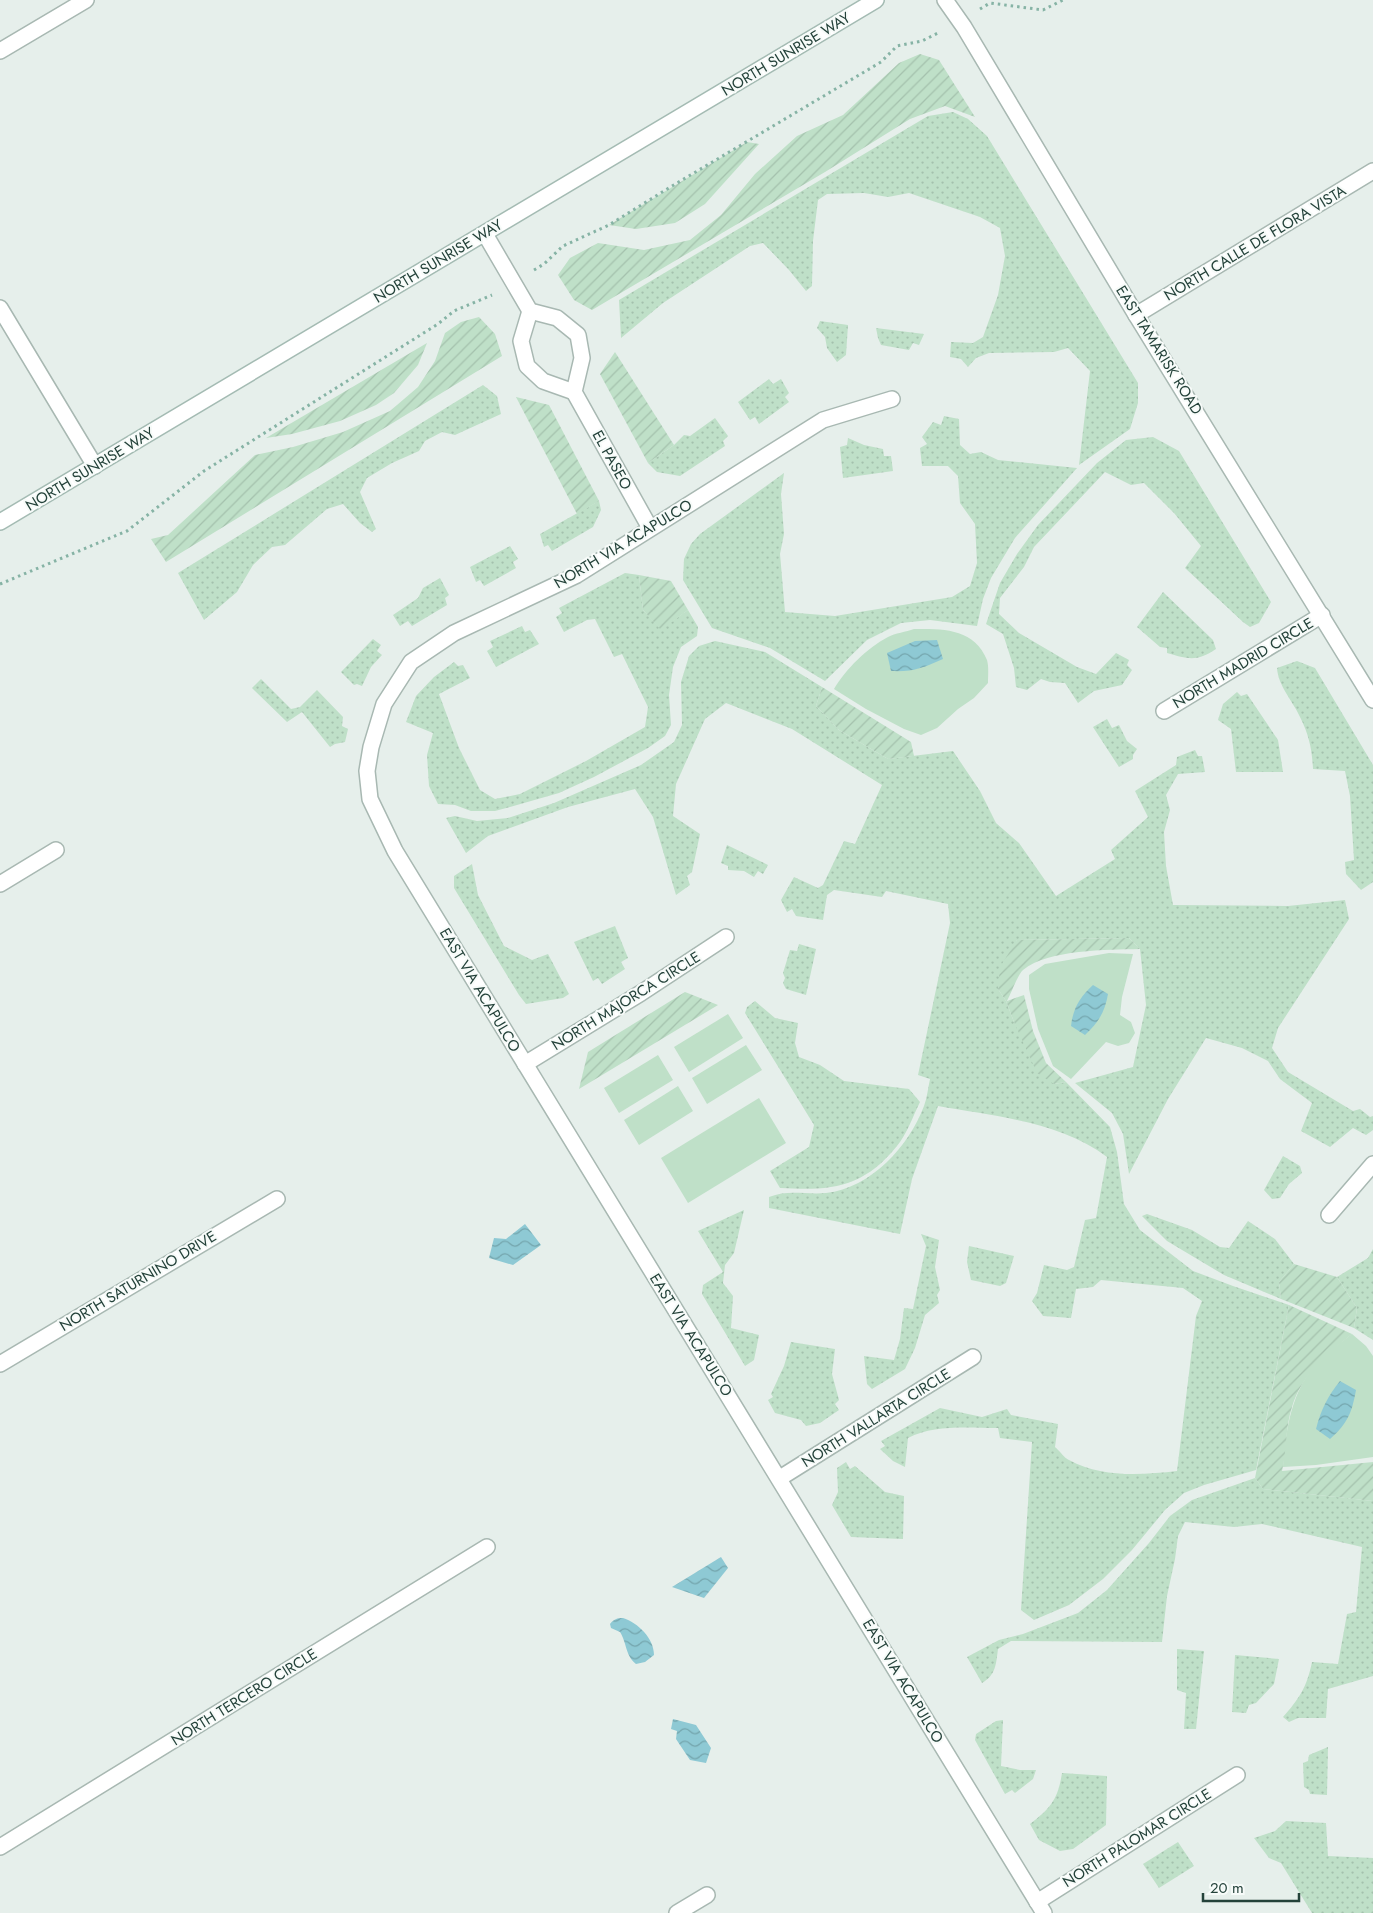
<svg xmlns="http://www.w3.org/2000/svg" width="1373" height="1913" font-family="Jost,sans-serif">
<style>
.grass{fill:url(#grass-dots)}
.park{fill:#bfe0c8}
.garden{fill:url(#garden-furrows)}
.water{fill:url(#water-waves)}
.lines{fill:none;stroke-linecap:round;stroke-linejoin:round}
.minor-casing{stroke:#a8b8b2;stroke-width:18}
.secondary-casing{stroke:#a4bbb3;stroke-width:18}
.path{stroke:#86b3a5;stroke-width:3;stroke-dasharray:2.5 4;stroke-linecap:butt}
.minor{stroke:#fff;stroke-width:15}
.secondary{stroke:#fff;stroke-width:15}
.labels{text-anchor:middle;stroke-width:4;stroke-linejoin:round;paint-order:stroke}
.street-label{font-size:15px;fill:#24423a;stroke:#f7fbf9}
</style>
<defs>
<pattern id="grass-dots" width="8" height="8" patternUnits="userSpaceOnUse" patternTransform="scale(1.25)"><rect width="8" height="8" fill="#bfe0c8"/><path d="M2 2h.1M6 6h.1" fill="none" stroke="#a4c1ad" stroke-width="1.8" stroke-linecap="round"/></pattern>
<pattern id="garden-furrows" width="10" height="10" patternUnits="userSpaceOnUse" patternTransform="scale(1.25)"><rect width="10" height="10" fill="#bfe0c8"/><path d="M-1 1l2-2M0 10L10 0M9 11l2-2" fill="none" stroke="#a4c1ad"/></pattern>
<pattern id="water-waves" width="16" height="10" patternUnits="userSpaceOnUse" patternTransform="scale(1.25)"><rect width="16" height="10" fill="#8ec9d4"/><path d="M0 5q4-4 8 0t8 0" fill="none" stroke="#74a5ad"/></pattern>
</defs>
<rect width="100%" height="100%" fill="#e6efeb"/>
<!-- grass -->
<g class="grass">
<path d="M953,112L968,119L987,136L1138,383V403L1130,429L1079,465L1090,371L1068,348L1054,352L989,353L976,358L968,367L961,359L950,357L951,342L973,343L983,337L998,295L1005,256L1000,228L980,217L909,193L888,197L864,193L827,194L818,200L813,241L812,286L806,291L789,270L763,243L750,246L663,303L621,338L619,300L928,116Z"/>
<path d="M820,321L848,325L846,355L837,362L827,348L825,337L817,328Z"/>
<path d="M876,328L924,334L919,345L913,343L909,350L881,345L878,338Z"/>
<path d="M769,379L773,384L781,379L789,393L785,397L789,402L759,424L755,417L750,420L738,402Z"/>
<path d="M483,385L497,396L501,414L455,435L442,432L425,441L419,451L392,463L367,478L360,492L376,529L372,532L360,523L343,504L327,509L285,545L272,547L253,565L237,592L204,620L178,573Z"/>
<path d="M944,416L959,419L960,445L970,454L981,452L998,460L1077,468L1015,538L991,578L983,599L977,626L930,620L901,623L867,640L825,681L770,648L712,628L683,580L684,559L691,544L700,534L784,473L781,494L784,534L780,554L785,612L835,616L952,597L970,586L977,563L975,524L960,503L958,476L948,466H922L920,448L927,444L922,437L933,422L941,425Z"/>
<path d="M715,418L728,436L723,441L725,446L680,476L657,472L648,463L674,445L684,435L690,436Z"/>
<path d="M1153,437L1179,451L1271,602L1259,623L1250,627L1243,622L1185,568L1201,546L1174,513L1144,483L1131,485L1105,472L1034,547L1024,567L1000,598L999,614L1019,633L1077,667L1096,674L1116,653L1129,660L1127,665L1132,670L1122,685L1094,691L1078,703L1065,683L1050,682L1041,679L1027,690L1016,687L1014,668L1003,634L986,624L1000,583L1017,554L1038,525L1097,463L1126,440Z"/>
<path d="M848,438L864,445L883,449L884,456H891L893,471L843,478L840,447L847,445Z"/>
<path d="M599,501L601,510L593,527L552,551L548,545L544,547L540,534Z"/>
<path d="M510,546L518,559L513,562L516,568L484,586L480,580L476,582L470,567Z"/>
<path d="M625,573L639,575L643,610L661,629L688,610L698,627L697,636L681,647L673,667L669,695L671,725L665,736L648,748L594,777L559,793L510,807L495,811H471L455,805L438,804L429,786L427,755L433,733L406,722L416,696L434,677L454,662L458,666L463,665L470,678L439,694L459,748L480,790L495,799L520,794L586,761L645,727L648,707L622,654L614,657L595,619L587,620L564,632L556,617L562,613L559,608Z"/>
<path d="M440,578L449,595L445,598L447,605L412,626L408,621L400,626L393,615L418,598L423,588Z"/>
<path d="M1163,592L1213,640L1216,649C1197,662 1188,659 1167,653V648L1160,647L1137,627Z"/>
<path d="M522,626L525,632L530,630L539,644L496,667L487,651L493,647L490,641Z"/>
<path d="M373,639L381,645L377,651L382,655L371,667L362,686L357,684L354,685L341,672Z"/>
<path d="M715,641L765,652L822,687L816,706L839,730L888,759L953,751L980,791L996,823L1019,843L1056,896L1115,859L1111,850L1148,817L1135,791L1176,765L1177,757L1195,750L1198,756H1202L1205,772L1178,774L1166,795L1170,810L1164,832L1166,866L1173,905L1288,906L1345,900L1349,919L1278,1028L1272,1048L1288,1072L1353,1111L1360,1109L1370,1117L1373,1116V1130L1366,1135L1353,1128L1330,1147L1301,1131L1312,1103L1280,1079L1268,1061L1242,1048L1206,1038L1168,1099L1129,1174L1123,1134L1112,1113L1075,1083L1133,1067L1146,1005L1140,949L1129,938L1017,940L998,989L1006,1001L1014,1022L1054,1084L1066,1082L1110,1127L1117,1152L1124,1204L1140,1230L1193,1271L1233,1286L1289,1305L1256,1470L1204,1485L1184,1493L1165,1510L1132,1550L1103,1579L1069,1605L1034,1620L1021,1610L1032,1442L1000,1438L998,1428C969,1428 934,1424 908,1438L905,1467L893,1461L880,1449L885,1446L881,1441L940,1408L982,1417L1007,1409L1011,1415L1058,1424L1055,1447C1060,1451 1064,1458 1069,1460C1102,1478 1142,1475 1177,1471L1196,1316L1202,1301L1183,1288L1101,1280L1093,1287L1076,1289L1071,1318L1043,1316L1032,1301L1037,1293L1044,1265L1067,1270L1074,1267L1085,1220L1096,1218L1107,1157C1061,1122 994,1116 938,1106L912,1179L900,1234L769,1208V1197C789,1189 805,1195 826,1193C871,1188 909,1146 924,1106C927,1098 928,1088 930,1079L918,1075L950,923L948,904L886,891L882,897L834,890L827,895L823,920L796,916L792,909L787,912L781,900L794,877L818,888L823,885L844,841L855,844L882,785L792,729L726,703L705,719L676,784L673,816L700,834L692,872L687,876L690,885L676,895L653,817L635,789L568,807L488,836L466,853L446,818L455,816L477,821L508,818L554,803L641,765L674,742L682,725L681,682L689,656L699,646Z"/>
<path d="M1297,661L1315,668L1373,765V882L1361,890L1346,874L1345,862L1354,860L1350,796L1345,771L1313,769C1312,749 1309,735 1300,717C1293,701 1278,686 1277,668Z"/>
<path d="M261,679L291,709L300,707L317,690L343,717L342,726L348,729L345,742L335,744L330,747L302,712L287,722L252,688Z"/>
<path d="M1237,692L1241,696L1247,694L1278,740L1283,772H1236L1231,729L1218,720L1223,704Z"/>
<path d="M1107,719L1112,728L1119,725L1127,741L1137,749L1133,755V759L1119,767L1093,727Z"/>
<path d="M727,845L768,865L763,874L758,871L754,877L744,871L728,870V866L721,863Z"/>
<path d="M472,864L478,895L504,946L532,960L548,954L569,994L563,998L526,1004L519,995L454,888V876Z"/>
<path d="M615,926L628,958L621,962L625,969L602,984L598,978L593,981L574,942Z"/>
<path d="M799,944L816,949L806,995L786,989L783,983L785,978L783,973L790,950L797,951Z"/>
<path d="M755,1001L775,1018L798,1023L795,1043L799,1057L820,1065L844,1081L909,1089L920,1102C913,1116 907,1134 897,1146C863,1188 831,1191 780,1188L770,1171L809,1147L814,1125L745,1013L747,1007Z"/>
<path d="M1283,1156L1300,1166L1302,1173L1289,1184L1280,1198L1272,1199L1264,1190Z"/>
<path d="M744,1210L734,1253L725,1265L723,1283L733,1296L731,1328L759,1335L754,1360L745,1366L702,1294L703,1285L723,1272L698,1231Z"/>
<path d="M1147,1214L1192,1230L1220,1247L1229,1248L1248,1221L1275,1239L1294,1264L1279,1282L1281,1299L1224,1275L1167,1241L1142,1216Z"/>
<path d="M921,1234L939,1240L935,1267L940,1290L937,1295L939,1303L925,1315L915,1348L905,1369L872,1389L867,1384L864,1356L894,1360L900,1339L904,1308L913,1309L926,1246Z"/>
<path d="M969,1246L1014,1256L1006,1283L1000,1286L971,1280L967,1262Z"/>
<path d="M1373,1249V1340L1354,1328L1357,1308L1337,1277L1368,1258Z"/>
<path d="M791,1342L835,1349L832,1374L839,1400L835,1404L839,1410L820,1423L806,1426L801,1420L775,1413L768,1400L773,1397L771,1394L784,1366Z"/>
<path d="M846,1462L850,1469L855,1466L885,1492L904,1496L903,1539L851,1537L832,1505L838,1492L837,1468Z"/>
<path d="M1255,1478L1263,1489L1373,1501V1676L1328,1689L1326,1718H1298L1289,1722L1283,1717C1299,1699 1307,1687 1312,1662L1338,1664L1347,1614L1356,1612L1362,1547L1262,1524L1234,1527L1185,1522L1178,1536L1175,1559L1167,1596L1162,1642L1011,1641L998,1649C996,1664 996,1675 982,1683L967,1657L999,1640L1023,1634L1078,1613L1107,1590L1149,1543L1170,1516L1192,1500Z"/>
<path d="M1177,1649L1204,1651L1196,1729H1184L1186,1693L1177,1690Z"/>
<path d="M1235,1655L1279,1659L1274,1684L1256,1703L1249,1705L1246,1713L1232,1712Z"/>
<path d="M1003,1720L1001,1766L1020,1770H1036L1033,1779L1015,1793L1012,1790L1005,1794L975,1740L976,1734L996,1721Z"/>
<path d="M1328,1747L1327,1795L1310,1794L1309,1790L1304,1787L1303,1763L1308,1761L1309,1755Z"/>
<path d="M1062,1773L1107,1776L1106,1825L1073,1849L1060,1851L1039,1840L1030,1824C1051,1808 1058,1799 1062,1773Z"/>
<path d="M1286,1821L1326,1823L1328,1856L1373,1858V1913H1312L1281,1863L1269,1858L1254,1838L1275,1831Z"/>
<path d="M1178,1842L1194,1866L1159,1888L1143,1864Z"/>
</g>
<!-- park -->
<g class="park">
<path d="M914,629C943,629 974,628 987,660C989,667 988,676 988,683L974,698L958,709L937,728L921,735L904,729L866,709L834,689C846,669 867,648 888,637C895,633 906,632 914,629Z"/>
<path d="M1109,953L1133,954L1122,997L1120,1015L1131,1022L1135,1033L1129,1043L1118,1046L1106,1042L1071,1079L1053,1066L1038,1029L1029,989V975L1045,964Z"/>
<path d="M728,1014L743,1038L689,1072L674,1047Z"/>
<path d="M746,1045L762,1070L707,1104L692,1078Z"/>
<path d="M658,1055L673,1080L619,1113L604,1088Z"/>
<path d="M678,1086L693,1111L639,1145L624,1120Z"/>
<path d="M759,1098L786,1143L688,1203L661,1158Z"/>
<path d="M1352,1334L1366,1346L1373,1356V1457L1316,1465L1283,1467C1286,1429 1291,1390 1319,1361C1328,1351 1341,1343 1352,1334Z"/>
</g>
<!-- garden -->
<g class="garden">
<path d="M920,54L939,60L975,117L945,106L910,119L825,172L592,310L574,300L558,275L570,258L598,243L644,250L690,240L721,215L755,174L797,136L843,115L899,63Z"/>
<path d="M747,142L759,144L705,204L675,223L636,229L609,225Z"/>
<path d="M479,317L495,334L502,356L166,562L151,539L168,535L255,455L293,447L343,432L390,411L418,387L435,361L445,333L461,322Z"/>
<path d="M427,343L418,365L394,393L376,405L340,421L292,434L266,438Z"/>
<path d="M615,352L674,445L648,463L600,374Z"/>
<path d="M516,397L549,405L599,501L577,514Z"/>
<path d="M639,575L671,581L688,610L661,630L643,610Z"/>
<path d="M822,687L911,742L914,756L888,759L839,730L816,706Z"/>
<path d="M1129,938L1140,949C1107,950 1049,949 1023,970C1018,974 1011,994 1007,1001L1024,995L1033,1031L1046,1063L1066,1082L1054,1084L1037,1073L1014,1022L1006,1001L998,989L1000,967L1017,940Z"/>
<path d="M685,992L718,1005L579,1089L588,1052Z"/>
<path d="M1294,1264L1337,1277L1357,1308L1354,1328L1281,1299L1279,1282Z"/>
<path d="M1289,1305L1352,1334C1326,1355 1302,1374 1292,1407C1285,1428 1287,1450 1282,1471L1373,1462V1501L1263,1489L1255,1478Z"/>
</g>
<!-- water -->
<g class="water">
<path d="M937,640L943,659C923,668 913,672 891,671L887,653L915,641Z"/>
<path d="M1093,985L1108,994C1105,1012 1098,1023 1085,1035L1071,1026C1073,1008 1080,997 1093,985Z"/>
<path d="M525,1224L541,1245L513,1265L489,1258L494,1238L506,1239Z"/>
<path d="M1340,1381L1356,1390C1352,1412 1348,1423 1330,1439L1316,1429C1321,1409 1328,1396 1340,1381Z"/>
<path d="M721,1557L728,1568L704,1598L672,1587Z"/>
<path d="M623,1618C638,1623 654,1638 654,1655L645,1662L636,1664C625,1655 627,1643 620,1632L611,1628L610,1624C614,1619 617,1618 623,1618Z"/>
<path d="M673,1719L696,1725L711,1748L706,1763L690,1760L676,1739L677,1731L671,1729Z"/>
</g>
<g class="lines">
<defs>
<g id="minor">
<path d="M945,0L964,27L1136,315L1373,700"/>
<path d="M0,51L86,0"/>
<path d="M485,234L530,311L557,318L578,335L582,358L574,392L650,528"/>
<path d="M0,308L95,466"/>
<path d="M530,311L521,341L527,366L543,381L574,392"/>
<path d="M1136,315L1373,171"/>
<path d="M892,399L823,420L577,575L454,633L411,662L384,704L371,747L367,771L370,799L395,851L1044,1913"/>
<path d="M1164,711L1322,615"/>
<path d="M0,884L56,850"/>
<path d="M525,1064L641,993L726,937"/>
<path d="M1329,1215L1373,1164"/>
<path d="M0,1364L277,1199"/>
<path d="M780,1478L973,1357"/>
<path d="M0,1847L487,1547"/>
<path d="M1037,1902L1237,1775"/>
<path d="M677,1913L707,1895"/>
</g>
<path id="secondary" d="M0,522L876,0"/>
</defs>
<!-- minor casing -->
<use href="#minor" class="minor-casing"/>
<!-- secondary casing -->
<use href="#secondary" class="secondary-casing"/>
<!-- path -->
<g class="path">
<path d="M980,9L990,3L1043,10L1063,0"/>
<path d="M534,270L544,264L563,246L609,225L672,186L881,62L897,46L922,41L938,33"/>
<path d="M0,584L127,531L204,471L438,324L454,311L492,295"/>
</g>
<!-- minor -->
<use href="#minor" class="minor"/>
<!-- secondary -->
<use href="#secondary" class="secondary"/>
</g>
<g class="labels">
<!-- street labels -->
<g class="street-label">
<text transform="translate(786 54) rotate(-31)" y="5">NORTH SUNRISE WAY</text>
<text transform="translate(1255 243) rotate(-31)" y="5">NORTH CALLE DE FLORA VISTA</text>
<text transform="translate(438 261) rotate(-31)" y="5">NORTH SUNRISE WAY</text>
<text transform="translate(1159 350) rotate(58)" y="5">EAST TAMARISK ROAD</text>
<text transform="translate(612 460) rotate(61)" y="5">EL PASEO</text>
<text transform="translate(90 469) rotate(-31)" y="5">NORTH SUNRISE WAY</text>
<text transform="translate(623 544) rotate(-31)" y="5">NORTH VIA ACAPULCO</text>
<text transform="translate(1243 663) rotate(-31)" y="5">NORTH MADRID CIRCLE</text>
<text transform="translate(480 990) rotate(59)" y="5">EAST VIA ACAPULCO</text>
<text transform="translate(626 1001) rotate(-32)" y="5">NORTH MAJORCA CIRCLE</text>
<text transform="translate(138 1281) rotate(-31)" y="5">NORTH SATURNINO DRIVE</text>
<text transform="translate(691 1335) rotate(58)" y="5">EAST VIA ACAPULCO</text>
<text transform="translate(876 1418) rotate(-32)" y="5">NORTH VALLARTA CIRCLE</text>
<text transform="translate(903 1681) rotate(59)" y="5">EAST VIA ACAPULCO</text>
<text transform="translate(244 1697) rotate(-32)" y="5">NORTH TERCERO CIRCLE</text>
<text transform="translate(1137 1838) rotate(-32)" y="5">NORTH PALOMAR CIRCLE</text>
</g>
</g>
<!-- scale -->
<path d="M1203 1893v8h96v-8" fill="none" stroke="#24423a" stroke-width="2.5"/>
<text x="1210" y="1893" font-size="15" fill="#24423a" stroke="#f7fbf9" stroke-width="4" paint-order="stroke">20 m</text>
</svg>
